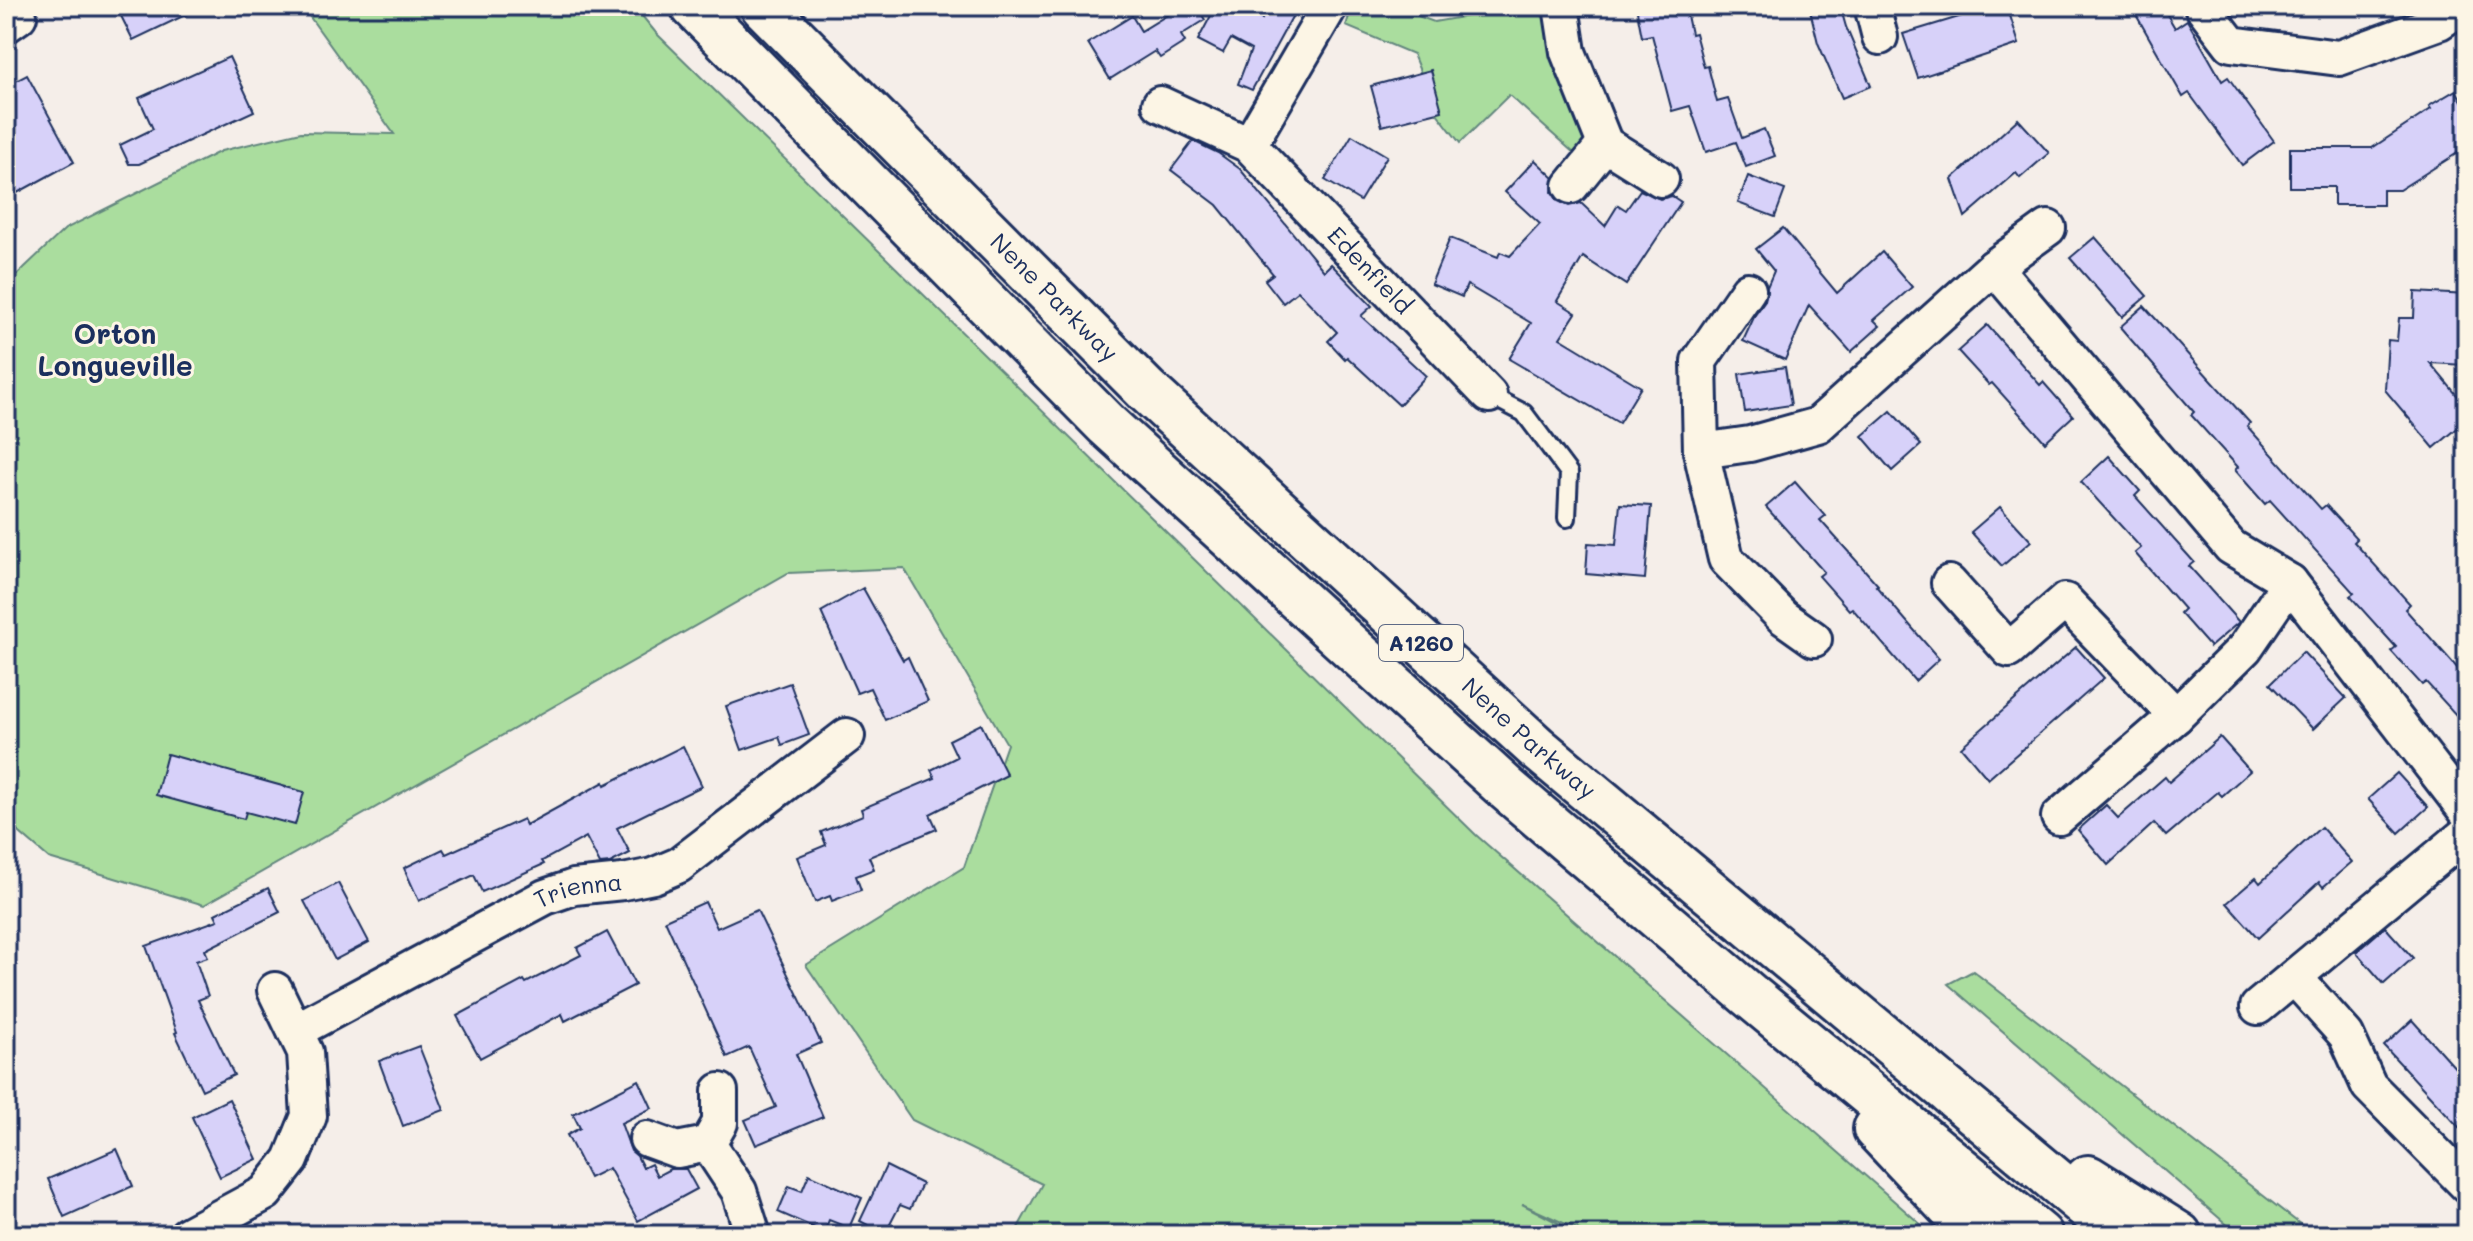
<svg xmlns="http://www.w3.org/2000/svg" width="2473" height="1241" font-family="Mali,sans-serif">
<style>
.green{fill:#aadd9e;stroke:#62867e;stroke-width:2}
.building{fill:#d7d1f9;stroke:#1b2f5e;stroke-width:2}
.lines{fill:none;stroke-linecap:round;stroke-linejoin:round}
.service-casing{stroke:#1b2f5e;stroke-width:22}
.minor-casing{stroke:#1b2f5e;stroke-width:40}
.trunk-casing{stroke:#1b2f5e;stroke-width:50}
.service{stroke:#fcf5e5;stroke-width:16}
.minor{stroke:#fcf5e5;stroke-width:34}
.trunk{stroke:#fcf5e5;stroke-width:44}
.labels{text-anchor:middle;stroke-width:6;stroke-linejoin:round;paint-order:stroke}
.shield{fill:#fcf5e5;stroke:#5e6a86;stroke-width:2}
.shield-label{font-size:22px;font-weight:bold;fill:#1b2f5e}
.street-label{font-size:24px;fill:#1b2f5e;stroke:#fcf5e5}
.quarter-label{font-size:28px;font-weight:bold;fill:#1b2f5e;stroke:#fcf5e5}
</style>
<rect width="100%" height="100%" fill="#f5eee9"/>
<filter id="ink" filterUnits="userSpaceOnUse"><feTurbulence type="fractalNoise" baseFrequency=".0125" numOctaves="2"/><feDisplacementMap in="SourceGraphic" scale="16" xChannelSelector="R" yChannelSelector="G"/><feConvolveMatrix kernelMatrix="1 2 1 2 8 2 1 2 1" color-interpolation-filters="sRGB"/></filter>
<g filter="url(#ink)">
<!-- green -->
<g class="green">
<path d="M302,6H634L656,33L1476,835L1933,1235H1590L1522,1204L1581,1235H1014L1042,1184L912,1120L806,965L964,867L1007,744L904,568L788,573L204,905L49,858L6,821V285L65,229L221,151L301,132L394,134Z"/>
<path d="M1352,6H1391L1434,22L1491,12H1534L1550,18L1588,134L1575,154L1509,95L1460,143L1437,113L1413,54L1346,26Z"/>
<path d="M1973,971L2314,1235H2239L1948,984Z"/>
</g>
<!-- building -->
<g class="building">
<path d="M116,6H204L133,40Z"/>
<path d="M1182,6H1197L1205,20L1181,35L1185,42L1160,58L1155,51L1110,79L1088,43L1132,16L1141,31Z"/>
<path d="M1216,6H1237L1262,19L1267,6H1298L1252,90L1238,84L1251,50L1231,39L1223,53L1198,40Z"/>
<path d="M1636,6H1685L1691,34L1695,33L1704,67L1708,66L1717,102L1728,99L1742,138L1764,129L1775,156L1746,167L1736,142L1706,152L1690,106L1672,111L1652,35L1642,37Z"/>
<path d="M1809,6H1840L1846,27L1871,86L1842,98L1818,43Z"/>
<path d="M1995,6H2007L2019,44L1918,78L1903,34Z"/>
<path d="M2131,6H2162L2175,28L2187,20L2222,81L2228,77L2274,141L2242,165L2189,93L2183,97Z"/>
<path d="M229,57L254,111L139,164H129L120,145L153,129L139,98Z"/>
<path d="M1431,70L1442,111L1382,126L1371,86Z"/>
<path d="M27,75L74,162L6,199V86Z"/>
<path d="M2456,90L2467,110V147L2399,190H2383V205H2334V187H2290V148H2372L2431,109L2429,106Z"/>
<path d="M2018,119L2049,153L2020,178L2016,173L1965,217L1952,179Z"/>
<path d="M1352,135L1387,156L1360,201L1325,180Z"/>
<path d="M1193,141L1218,153L1240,169L1324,271L1331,264L1372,306L1361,316L1426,376L1399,405L1347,357L1345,359L1328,341L1337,332L1298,291L1283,303L1265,280L1273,274L1217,205L1171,170Z"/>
<path d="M1535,160L1554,178L1552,192L1558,201L1569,206L1581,203L1605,226L1618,205L1626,210L1640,190L1660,199L1672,196L1681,202L1626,285L1583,257L1557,301L1576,313L1560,338L1641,387L1619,423L1509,359L1531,323L1467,285L1462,297L1431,284L1450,238L1498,257L1500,252L1510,256L1540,224L1505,192Z"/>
<path d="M1748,176L1785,190L1775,217L1738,203Z"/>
<path d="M1783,228L1837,293L1882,252L1912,287L1874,320L1880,326L1851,352L1809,305L1785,360L1743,341L1755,315L1765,301L1767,287L1774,271L1756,249Z"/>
<path d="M2095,237L2147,296L2122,317L2070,258Z"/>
<path d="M2415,292L2467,295L2464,365L2430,363L2467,407V420L2434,448L2385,390L2388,340L2397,341L2399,318H2414Z"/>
<path d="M2144,306L2250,423L2247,426L2321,509L2326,505L2357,539L2354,542L2410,604L2405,609L2467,679V727L2426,682L2422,685L2391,651L2396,647L2350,596L2354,593L2270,500L2265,504L2235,470L2238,467L2191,415L2194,412L2120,327Z"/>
<path d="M1987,325L2040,385L2043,382L2073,416L2045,442L1992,383L1989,385L1958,351Z"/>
<path d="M1785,367L1791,405L1745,412L1739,374Z"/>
<path d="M1891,411L1921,445L1892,471L1862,436Z"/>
<path d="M2109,456L2140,491L2135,496L2194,562L2189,566L2239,622L2210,647L2180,613L2184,609L2135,553L2141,548L2081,482Z"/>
<path d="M1795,482L1825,516L1820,520L1878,585L1876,586L1939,659L1915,681L1852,608L1849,610L1819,576L1824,572L1766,507Z"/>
<path d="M1620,504L1651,506L1645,579L1586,574L1588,543L1616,545Z"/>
<path d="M2000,507L2031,541L2002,566L1971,532Z"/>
<path d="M863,588L903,660L908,657L928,701L885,720L870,688L857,693L821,612Z"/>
<path d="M2076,647L2104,678L1988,779L1961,747Z"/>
<path d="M2303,652L2346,698L2313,729L2270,684Z"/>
<path d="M790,683L809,735L782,745L779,737L742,750L726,706Z"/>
<path d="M981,724L1007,775L930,814L937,829L869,857L874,869L856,876L861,890L832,901L830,896L815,902L797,857L826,845L821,832L863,815L861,809L935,778L931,770L957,757L949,740Z"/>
<path d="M2220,737L2250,771L2222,796L2218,792L2166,836L2154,823L2108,865L2078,830L2106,805L2118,818L2165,777L2169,782Z"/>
<path d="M683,746L702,786L617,828L630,853L610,863L600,864L586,837L542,861L544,864L482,892L474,875L419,901L404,868L443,849L446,854L523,819L526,825L604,782L605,785Z"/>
<path d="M167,754L304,792L295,825L246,812L244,819L156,795Z"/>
<path d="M2397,773L2428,807L2399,833L2368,799Z"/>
<path d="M2321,827L2352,862L2323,887L2319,882L2258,938L2227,903L2256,878L2260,883Z"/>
<path d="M338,883L369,942L335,960L304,901Z"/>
<path d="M268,888L280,912L205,950L208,957L196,961L208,996L198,1000L234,1075L202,1090L175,1033L177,1032L146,946L218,920L215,914Z"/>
<path d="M705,902L717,928L757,910L821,1043L796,1054L823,1117L756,1145L745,1120L776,1107L749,1047L727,1057L665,920Z"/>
<path d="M2385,927L2413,958L2384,984L2356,952Z"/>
<path d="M607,932L635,985L565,1021L562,1014L480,1058L457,1016L524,980L526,983L581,955L577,948Z"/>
<path d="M2412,1020L2467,1081V1136L2384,1046Z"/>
<path d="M419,1046L444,1110L403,1126L379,1061Z"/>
<path d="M639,1080L652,1108L621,1123L631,1151L637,1156L643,1168L651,1164L657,1176L670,1169H686L697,1189L638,1221L609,1168L589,1178L567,1135L580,1128L573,1114Z"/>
<path d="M229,1099L257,1159L220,1177L192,1117Z"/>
<path d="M117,1149L133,1186L64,1217L48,1179Z"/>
<path d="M886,1166L922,1184L910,1209L900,1205L885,1234L860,1221Z"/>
<path d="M809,1174L862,1198L849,1228L829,1220L824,1232L778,1212L789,1186L802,1191Z"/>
</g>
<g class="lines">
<defs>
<path id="service" d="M1489,395L1524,413L1569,473L1567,518"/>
<g id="minor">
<path d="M1561,6L1568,52L1605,144L1661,179"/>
<path d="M1872,6L1880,37"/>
<path d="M2202,6L2231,44L2339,58L2439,22L2463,6"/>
<path d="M6,25L19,16"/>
<path id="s1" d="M1160,104L1249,145L1489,395"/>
<path d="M1249,145L1330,6"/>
<path d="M1571,186L1605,144"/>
<path d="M1994,267L2048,228"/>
<path d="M1748,290L1699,361L1701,451L1750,444L1818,425L1994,267L2231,547L2290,582L2467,812"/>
<path d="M1701,451L1726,559L1783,617L1814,639"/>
<path d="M1949,583L2009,650L2065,601L2176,716"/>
<path d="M2059,817L2176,716L2245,648L2290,582"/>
<path d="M2295,978L2346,1035L2369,1086L2467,1185"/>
<path d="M2258,1007L2467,833"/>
<path id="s2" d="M295,1031L545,897L574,887L623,882L653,876L679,865L847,736"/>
<path d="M647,1139L677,1150L708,1144L720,1123V1091"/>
<path d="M708,1144L739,1191L753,1235"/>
<path d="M187,1235L265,1193L291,1160L309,1116L305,1052L275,990"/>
</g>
<g id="trunk">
<path d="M693,6L1107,425L1507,789L1749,995L2040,1235"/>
<path id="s3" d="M763,6L1146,390L1537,748L2121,1235"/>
<path d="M1876,1129L1976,1235"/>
<path d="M2088,1178L2179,1235"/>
</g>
</defs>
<!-- service casing -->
<use href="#service" class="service-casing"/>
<!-- minor casing -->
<use href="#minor" class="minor-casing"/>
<!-- trunk casing -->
<use href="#trunk" class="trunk-casing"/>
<!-- service -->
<use href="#service" class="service"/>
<!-- minor -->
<use href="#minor" class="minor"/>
<!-- trunk -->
<use href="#trunk" class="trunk"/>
</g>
</g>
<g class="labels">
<!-- shield labels -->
<rect class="shield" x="1379" y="625" width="84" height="36" rx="6"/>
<g class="shield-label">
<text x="1421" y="651">A1260</text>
</g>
<!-- street labels -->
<g class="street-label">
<text dy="8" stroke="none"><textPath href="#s1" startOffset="272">Edenfield</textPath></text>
<text dy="8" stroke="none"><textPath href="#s3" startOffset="412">Nene Parkway</textPath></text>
<text dy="8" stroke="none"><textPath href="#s3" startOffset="1060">Nene Parkway</textPath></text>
<text dy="8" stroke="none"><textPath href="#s2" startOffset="318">Trienna</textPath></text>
</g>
<!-- quarter labels -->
<g class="quarter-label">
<text x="115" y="344">Orton<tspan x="115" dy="32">Longueville</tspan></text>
</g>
</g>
<!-- margin -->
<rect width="2473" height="1241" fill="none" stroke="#fcf5e5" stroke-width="32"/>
<rect x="16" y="16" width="2441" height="1209" fill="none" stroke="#1b2f5e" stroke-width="3" filter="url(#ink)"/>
</svg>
